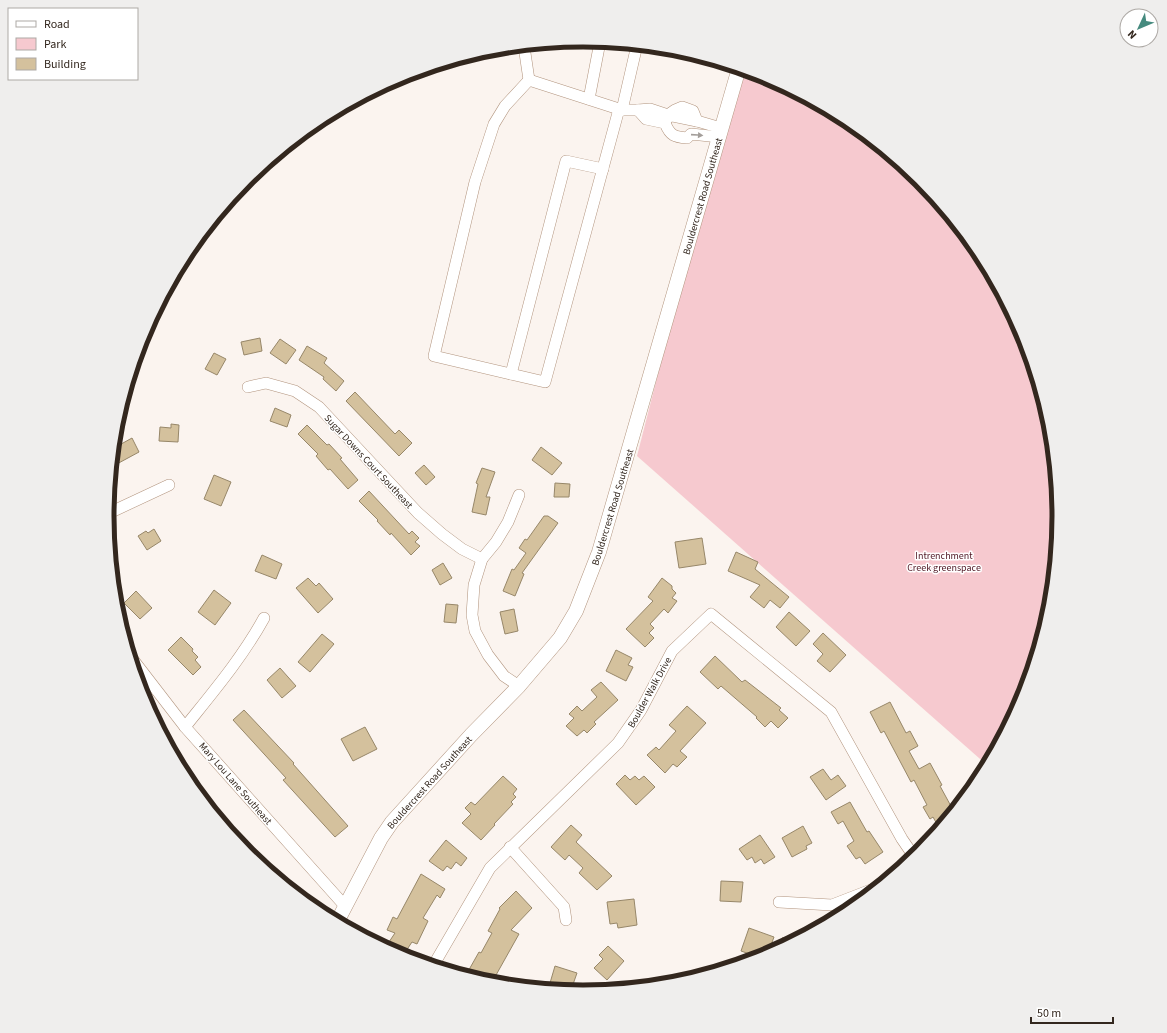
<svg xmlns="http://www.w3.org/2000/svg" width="1167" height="1033" font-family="'Source Sans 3',sans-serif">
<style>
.green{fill:#f6c9cf}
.building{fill:#d4c19d;stroke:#978769}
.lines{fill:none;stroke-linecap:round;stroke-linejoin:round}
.minor-casing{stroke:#b2947e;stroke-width:12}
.tertiary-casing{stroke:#b2947e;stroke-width:15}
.minor{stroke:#fff;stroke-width:11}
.tertiary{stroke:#fff;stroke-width:14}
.oneway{fill:#a39e9a}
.labels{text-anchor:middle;stroke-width:3;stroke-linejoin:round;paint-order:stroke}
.street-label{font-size:10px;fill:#33271e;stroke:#fff}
.park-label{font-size:10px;fill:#501825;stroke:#fff}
.rim{fill:none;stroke:#33271e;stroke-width:5}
</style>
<rect width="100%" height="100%" fill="#fbf4ef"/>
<!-- green -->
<path class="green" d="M739,68L766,76L848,120L921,180L980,252L1024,334L1051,424L1060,517L1051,610L1024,699L988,766L637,456L669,331Z"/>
<!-- building -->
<g class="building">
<path d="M260,338L262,351L244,355L241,342Z"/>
<path d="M280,339L296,350L286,364L270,353Z"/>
<path d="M307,346L327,358L324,363L344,381L336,391L323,379L324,377L299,360Z"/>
<path d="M214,353L226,359L217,375L205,369Z"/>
<path d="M355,392L395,434L399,430L412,443L399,456L346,401Z"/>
<path d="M275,408L291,415L287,427L270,421Z"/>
<path d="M171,424L179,425L178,442L159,441L160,427L171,428Z"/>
<path d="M307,425L327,445L329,444L342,458L340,459L358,480L348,489L330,469L328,470L316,456L318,454L298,434Z"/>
<path d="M132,438L139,452L115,465L113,460L114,448Z"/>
<path d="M541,447L562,463L552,475L532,460Z"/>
<path d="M424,465L435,477L426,485L415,473Z"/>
<path d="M482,468L495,472L486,497H490L486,515L472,512L478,484L476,483Z"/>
<path d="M214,475L231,482L221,506L204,499Z"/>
<path d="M555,483L570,484L569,497H554Z"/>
<path d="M369,491L409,534L412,531L419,538L415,542L420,546L411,555L391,533L390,535L377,521L378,520L359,501Z"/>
<path d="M544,516H548L558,523L522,573L524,574L515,596L503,591L512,569L514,570L526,553L519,548L525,539L527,540Z"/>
<path d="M154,529L161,541L147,550L138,536L146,531L148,533Z"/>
<path d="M702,538L706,564L679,568L675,542Z"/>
<path d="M736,552L758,562L755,569L789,597L780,608L770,600L764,608L750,597L760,585L728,571Z"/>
<path d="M262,555L282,564L276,579L255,571Z"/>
<path d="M443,563L452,578L440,585L432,570Z"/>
<path d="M308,578L316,586L319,583L333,599L318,613L296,588Z"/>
<path d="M662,578L672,586V589L676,593L672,598L677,601L668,613L664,609L650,624L654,628L649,633L654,638L645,647L626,629L653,601L648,597Z"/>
<path d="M214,590L231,603L215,625L198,612Z"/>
<path d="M136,591L152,608L140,619L124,603Z"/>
<path d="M446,604L458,605L456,623L444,622Z"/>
<path d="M514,609L518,631L505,634L500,612Z"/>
<path d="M789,612L810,631L796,646L776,627Z"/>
<path d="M823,633L846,655L830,672L817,661L823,654L813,644Z"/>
<path d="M322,634L334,644L310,672L298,662Z"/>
<path d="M181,637L193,649L192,651L198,657L195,660L201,667L193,675L168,650Z"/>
<path d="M616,650L632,658L628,665L633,667L626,681L606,671Z"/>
<path d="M715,656L742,682L745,680L781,708L779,710L788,718L778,728L771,721L765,727L756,718L757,717L721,686L718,689L700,672Z"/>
<path d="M280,668L296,686L282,698L267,680Z"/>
<path d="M601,682L618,700L594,722L596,724L587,733L584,730L577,736L566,726L574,718L569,714L577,706L582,711L597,697L591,690Z"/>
<path d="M890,702L906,733L910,731L918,746L909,751L919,769L930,763L942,785L940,786L952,808L944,812L948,819L938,826L933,817L930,819L923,807L927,805L914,780L911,782L884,731L881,733L870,712Z"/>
<path d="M687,706L706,723L680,751L687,757L677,767L673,764L665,773L647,755L656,747L659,750L676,731L669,725Z"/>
<path d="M244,710L294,763L293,764L348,826L335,837L283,780L286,778L233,720Z"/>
<path d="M365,727L377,749L353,761L341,739Z"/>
<path d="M823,769L831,780L838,775L846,786L826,800L810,777Z"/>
<path d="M625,775L630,780L635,776L639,780L644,776L655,787L636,805L616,784Z"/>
<path d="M503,776L517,789L513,794L516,797L511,802L513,804L494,824L495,825L481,840L462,823L471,814L465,808L471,802L475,805Z"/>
<path d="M850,802L867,832L869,831L883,852L865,864L860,857L856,859L847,846L854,841L843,821L838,824L831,812Z"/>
<path d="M571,825L582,835L576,842L612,876L597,890L579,873L583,868L569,855L565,860L551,847Z"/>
<path d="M803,826L812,843L806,846L807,849L792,857L782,838Z"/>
<path d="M760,835L775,857L764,864L761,859L755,863L752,857L747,860L739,849Z"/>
<path d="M446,840L467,858L461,866L456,862L451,869L447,866L443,871L429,861Z"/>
<path d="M421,874L445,889L440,898L437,895L423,918L428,921L417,944L412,942L402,957L385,948L395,933L387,930L393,917L397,919Z"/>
<path d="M721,881L743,882L741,902L720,901Z"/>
<path d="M516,891L532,908L511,930L519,934L491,984L471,978L466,975L479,952L481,953L492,933L488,931L500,909L499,908Z"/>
<path d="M634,899L637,925L618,928L617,923L610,924L607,902Z"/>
<path d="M749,928L774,937L767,956L761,958L741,951Z"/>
<path d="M806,932L807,935L785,947L782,938Z"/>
<path d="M608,946L624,961L607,980L594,968L603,959L599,955Z"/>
<path d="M555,966L577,973L571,990L550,983Z"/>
</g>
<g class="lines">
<defs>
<g id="minor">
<path d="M522,46L525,53L529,80"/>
<path d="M529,80L505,106L494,124L475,182L434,356L545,382L619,109"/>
<path d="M529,80L622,110H638L650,109L668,115L675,110L682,107L693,111L697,121L721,128"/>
<path d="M589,99L600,42"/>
<path d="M622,110L637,45"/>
<path d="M638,110L646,119L665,123C670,136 675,137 687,138L691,134L719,137"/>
<path d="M667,119L668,115L697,121"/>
<path d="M511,374L566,161L603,169"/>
<path d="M248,387L266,383L295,391L319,407L418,513L442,534L462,549L482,559"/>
<path d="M107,514L169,485"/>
<path d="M131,657L185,727L345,906"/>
<path d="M519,686L504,676L488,655L475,631L472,615L474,585L482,559L496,542L508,522L519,495"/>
<path d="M185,727C213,692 242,658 264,618"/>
<path d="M510,847L564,907L566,920"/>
<path d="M779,902L832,905L881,886"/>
<path d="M433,966L490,868L618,743L641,710L672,651L711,614L831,712L902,839L915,858"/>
</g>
<path id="tertiary" d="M337,922L381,838L392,822L471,735L519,686L560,638L576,611L599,552L739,68"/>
</defs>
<!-- minor casing -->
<use href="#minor" class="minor-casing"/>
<!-- tertiary casing -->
<use href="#tertiary" class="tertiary-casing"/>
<!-- minor -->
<use href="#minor" class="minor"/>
<!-- tertiary -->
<use href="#tertiary" class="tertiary"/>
</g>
<!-- one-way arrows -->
<defs><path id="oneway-solid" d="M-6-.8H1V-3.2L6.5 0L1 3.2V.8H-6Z"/></defs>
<use class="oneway" href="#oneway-solid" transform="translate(697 135) rotate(4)"/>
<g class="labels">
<!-- street labels -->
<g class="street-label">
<text transform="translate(702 196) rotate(-74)" y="4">Bouldercrest Road Southeast</text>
<text transform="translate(369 461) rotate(47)" y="4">Sugar Downs Court Southeast</text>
<text transform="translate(612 507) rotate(-73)" y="4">Bouldercrest Road Southeast</text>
<text transform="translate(649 692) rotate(-61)" y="4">Boulder Walk Drive</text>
<text transform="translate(429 782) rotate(-48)" y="4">Bouldercrest Road Southeast</text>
<text transform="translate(236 783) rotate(49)" y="4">Mary Lou Lane Southeast</text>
</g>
<!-- park labels -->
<g class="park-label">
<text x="944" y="559">Intrenchment<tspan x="944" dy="12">Creek greenspace</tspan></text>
</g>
</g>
<!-- crop -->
<path d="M0 0H1167V1033H0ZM114 516a469 469 0 1 1 938 0a469 469 0 1 1-938 0Z" fill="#efeeed" fill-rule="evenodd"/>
<path class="rim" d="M114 516a469 469 0 1 1 938 0a469 469 0 1 1-938 0Z"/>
<!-- legend -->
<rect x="8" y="8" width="130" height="72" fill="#ffffff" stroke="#ada9a5"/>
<rect x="16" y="21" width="20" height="6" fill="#ffffff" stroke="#ada9a5"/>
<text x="44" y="28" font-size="12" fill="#33271e">Road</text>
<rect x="16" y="38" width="20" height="12" fill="#f6c9cf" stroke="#ada9a5"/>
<text x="44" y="48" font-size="12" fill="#33271e">Park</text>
<rect x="16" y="58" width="20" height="12" fill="#d4c19d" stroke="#ada9a5"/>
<text x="44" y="68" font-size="12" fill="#33271e">Building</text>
<!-- north arrow -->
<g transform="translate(1139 28) rotate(226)"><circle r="19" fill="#ffffff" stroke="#ada9a5"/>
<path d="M0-3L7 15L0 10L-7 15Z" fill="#458a7e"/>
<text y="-6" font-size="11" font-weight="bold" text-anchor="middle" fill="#33271e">N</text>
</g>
<!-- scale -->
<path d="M1031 1017v6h82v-6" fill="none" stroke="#33271e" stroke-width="2"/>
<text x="1037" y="1017" font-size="12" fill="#33271e" stroke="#ffffff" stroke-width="3" paint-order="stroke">50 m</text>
</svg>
